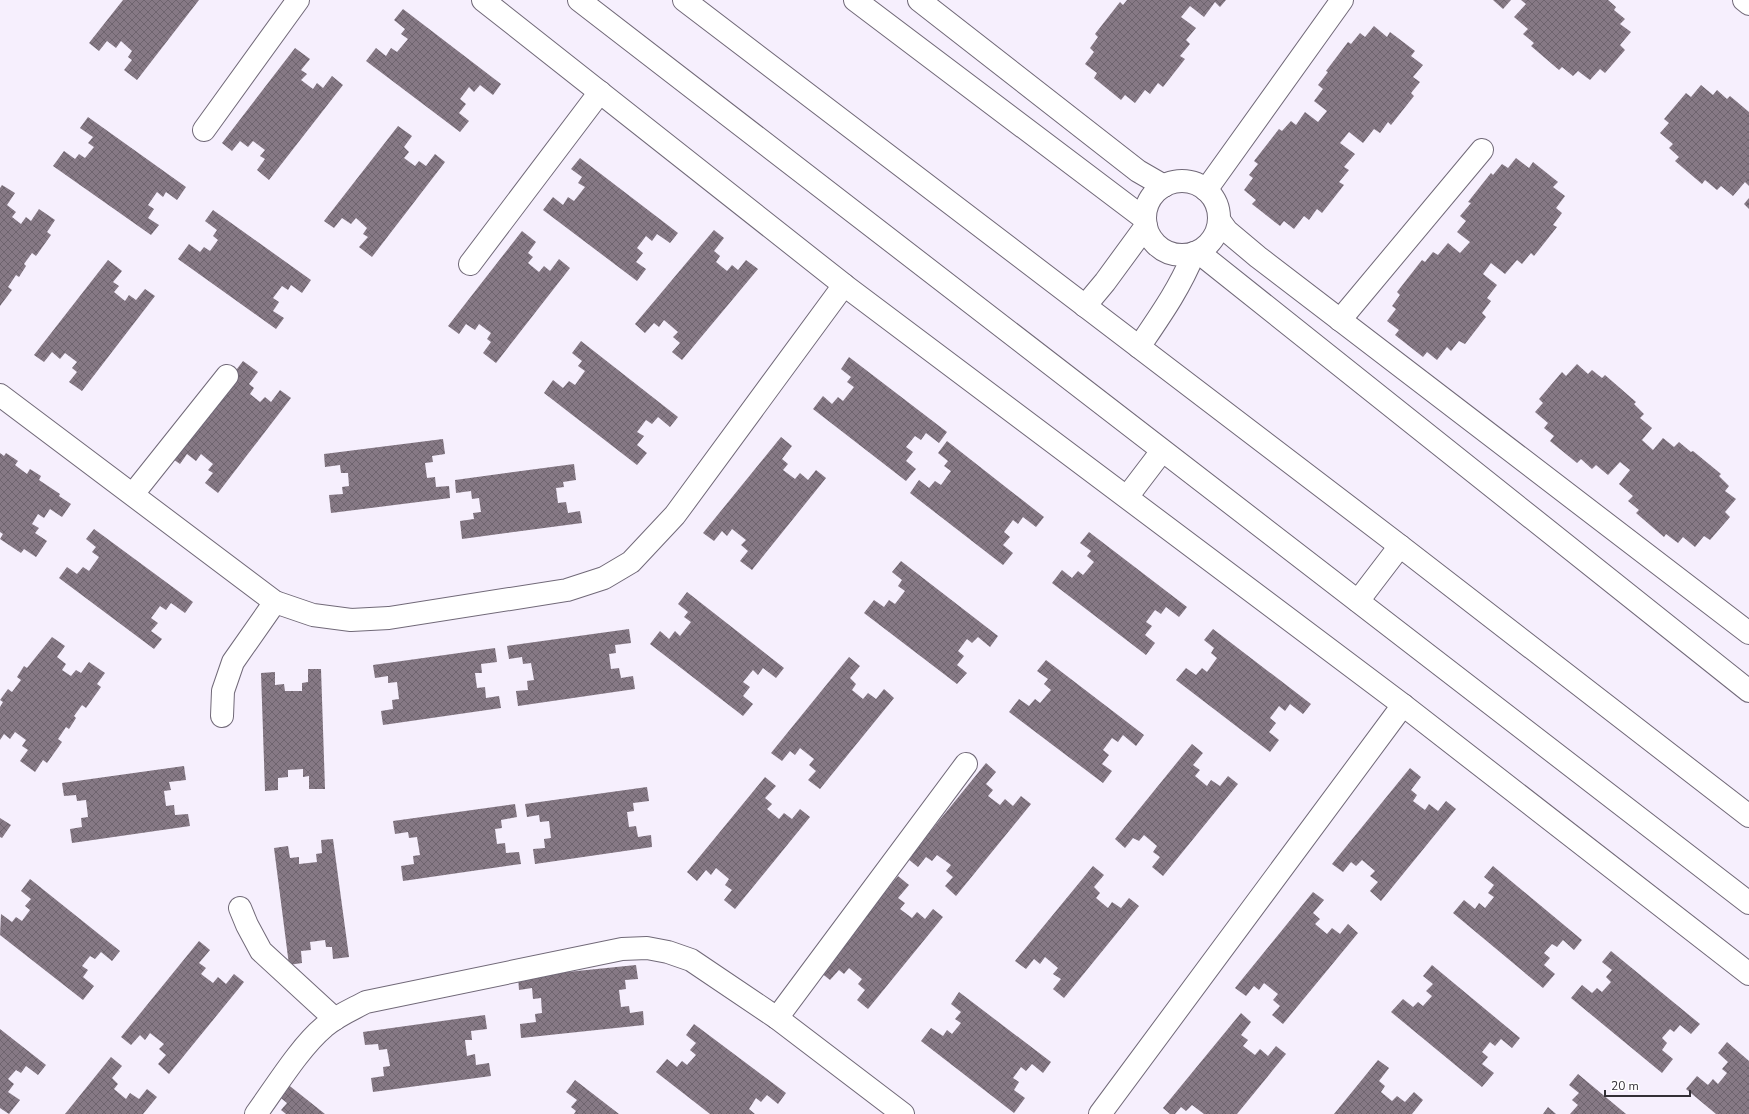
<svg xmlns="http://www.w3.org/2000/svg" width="1749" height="1114" font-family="'Nunito Sans',sans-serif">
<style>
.building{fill:url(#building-cross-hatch)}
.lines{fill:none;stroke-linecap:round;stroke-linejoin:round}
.minor-casing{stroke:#716978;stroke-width:24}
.minor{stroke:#fff;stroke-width:22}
</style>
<defs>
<pattern id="building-cross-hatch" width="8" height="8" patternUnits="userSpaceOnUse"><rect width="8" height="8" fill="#867985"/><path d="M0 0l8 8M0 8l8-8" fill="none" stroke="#6e646e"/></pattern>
</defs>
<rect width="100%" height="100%" fill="#f6effd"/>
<!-- building -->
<g class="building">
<path d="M123,0H199L137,80L124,70L132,60L128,57L132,51L121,41L116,48L107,41L99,51L89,43Z"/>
<path d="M1127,0H1226L1220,7L1215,2L1204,17L1190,6L1181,17L1196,28L1186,40L1190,44L1180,56L1185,59L1163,87L1158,83L1150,94L1145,90L1135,103L1125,95L1121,100L1094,78L1097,73L1085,64L1094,52L1090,48L1098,37L1095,34L1120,2L1123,5Z"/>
<path d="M1493,0H1511L1503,9Z"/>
<path d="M1521,0H1608L1616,7L1614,10L1625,19L1620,24L1631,32L1620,45L1625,50L1605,73L1600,69L1590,80L1578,71L1573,76L1562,67L1559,70L1531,46L1534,43L1523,34L1528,29L1514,17L1526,4Z"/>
<path d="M403,9L501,84L493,95L480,85L474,92L469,87L460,99L466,104L459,113L469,121L460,132L366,61L376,48L386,56L391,48L397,52L408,39L401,34L405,29L394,20Z"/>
<path d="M1374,26L1387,37L1390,32L1415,51L1411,56L1423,65L1413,77L1420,82L1411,93L1414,96L1391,125L1388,122L1380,133L1374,129L1363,143L1349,132L1340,143L1355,154L1344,167L1349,170L1339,182L1344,185L1322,213L1317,209L1309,220L1304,216L1294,229L1284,221L1280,226L1252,204L1256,200L1244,190L1253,178L1249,175L1258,164L1254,161L1279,129L1282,131L1291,121L1296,125L1305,112L1318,122L1327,111L1314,101L1323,89L1318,85L1328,72L1326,71L1348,42L1351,44L1360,33L1365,37Z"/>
<path d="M295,48L310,59L301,70L307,74L301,80L313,89L317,83L323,88L332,76L343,85L269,180L257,170L265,159L260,156L265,150L253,141L248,147L240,141L232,151L222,143Z"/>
<path d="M1701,85L1713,95L1717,90L1727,99L1730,96L1749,112V186L1745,182L1733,196L1721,186L1717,190L1705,180L1702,184L1675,161L1679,157L1669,148L1673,144L1660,133L1669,123L1664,119L1686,93L1691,97Z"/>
<path d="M88,117L186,187L177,200L166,192L163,197L157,192L148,205L154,209L148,218L159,225L151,235L53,166L64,151L75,159L79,154L85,158L94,147L88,143L93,137L80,128Z"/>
<path d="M398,126L412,136L404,147L409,152L404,158L415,166L419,161L426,166L435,154L445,162L372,257L359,247L368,237L363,234L367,228L356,218L351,224L342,218L334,228L324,221Z"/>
<path d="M580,158L678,233L670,243L657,234L652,241L646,236L637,248L643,253L636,262L646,269L637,281L543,210L553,197L563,205L568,197L574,201L585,187L578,183L582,177L571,169Z"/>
<path d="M1516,158L1529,168L1533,162L1558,182L1553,187L1565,196L1556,208L1562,213L1553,225L1557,227L1534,256L1531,253L1522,264L1517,260L1505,274L1491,263L1483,274L1497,285L1487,298L1491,301L1482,313L1486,317L1465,344L1459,341L1451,351L1447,347L1437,360L1427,352L1423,357L1395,335L1399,330L1387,321L1396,309L1392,306L1400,295L1397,292L1422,260L1425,262L1433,252L1438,255L1448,243L1460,253L1470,242L1457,232L1466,221L1460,216L1471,203L1468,202L1491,173L1493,175L1502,164L1508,168Z"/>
<path d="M2,185L15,193L7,205L16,212L12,217L21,224L26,217L31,221L39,209L55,220L47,232L51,235L36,256L32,253L24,264L26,266L19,277L16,275L8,287L12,290L0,306V188Z"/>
<path d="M1749,198V209L1744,204Z"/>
<path d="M213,210L311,280L302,293L291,285L288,290L282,286L273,298L279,302L273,311L284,318L276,329L178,259L189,244L200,252L204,247L210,251L218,240L213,236L217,230L205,221Z"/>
<path d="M714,230L724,238L714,251L720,256L716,262L727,271L732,265L738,270L746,260L758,269L682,360L672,352L680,343L673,337L678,332L664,320L659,327L654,323L645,333L635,324Z"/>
<path d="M522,231L536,242L528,253L533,257L528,263L539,272L544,266L550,271L559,259L570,268L496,363L483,353L491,342L487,339L491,333L479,324L475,330L466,324L459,334L448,326Z"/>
<path d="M108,260L122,271L113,282L119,286L114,292L125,301L129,295L136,300L145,289L155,296L82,391L69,382L77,372L72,368L77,362L65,353L60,359L52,352L44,362L34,355Z"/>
<path d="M581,341L678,417L670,427L658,417L652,424L646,420L637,432L644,436L637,445L647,453L637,465L544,393L553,380L563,388L569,381L575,385L585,371L578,366L582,361L572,353Z"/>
<path d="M849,357L947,432L939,443L926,433L921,440L915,436L906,447L913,452L906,461L916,469L906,481L813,409L823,396L832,404L838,397L843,401L854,387L847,382L851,377L841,369Z"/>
<path d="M243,361L258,372L249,384L254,388L250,394L260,402L265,397L271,402L280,390L291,398L218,493L205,483L213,473L208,470L213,464L201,454L196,461L187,454L180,464L170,457Z"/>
<path d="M1577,364L1588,374L1592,370L1602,378L1605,375L1636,402L1634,404L1644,414L1640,418L1652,428L1642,440L1653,450L1663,438L1674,447L1679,442L1691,452L1693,451L1721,474L1719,476L1729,486L1725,491L1736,499L1725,512L1730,517L1710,540L1704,536L1695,547L1683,537L1678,543L1666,534L1664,537L1636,513L1639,510L1628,501L1633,496L1619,484L1630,470L1620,462L1608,475L1596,465L1592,469L1581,459L1577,463L1550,441L1554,436L1544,428L1548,423L1535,412L1543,403L1539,399L1562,372L1566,376Z"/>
<path d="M781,437L792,446L782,459L788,464L783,470L795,479L800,473L808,480L816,470L826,478L752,570L740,561L748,551L741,545L746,540L732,529L727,536L722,531L714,541L703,533Z"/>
<path d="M443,439L445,454L432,456L433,462L425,463L427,478L435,477L436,487L449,486L450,498L331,513L329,495L343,494L342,487L349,486L348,473H341L340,465L325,467L324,454Z"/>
<path d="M947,441L1044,517L1036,527L1023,517L1018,524L1013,520L1004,532L1010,537L1003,545L1013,553L1003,565L910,493L919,480L929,488L935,481L941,485L951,471L944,466L948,461L938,453Z"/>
<path d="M0,453L4,456L6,453L18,461L15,465L27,474L30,469L41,476L39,480L60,494L59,496L71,504L62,517L50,509L44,518L38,514L32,524L39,528L35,533L47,541L36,557L24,549L21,553L0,539L3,534L0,532Z"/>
<path d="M574,464L576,480L563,482L564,487L556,488L558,503L566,502L568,513L580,511L582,523L462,539L460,521L474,519L473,513L481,512L479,498L472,499L471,491L456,493L455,480Z"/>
<path d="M94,529L193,602L185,613L171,603L166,610L160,606L151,618L158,623L151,631L162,639L154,649L59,578L67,567L77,574L83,567L89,571L99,557L92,552L96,547L86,539Z"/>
<path d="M1089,532L1187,607L1179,617L1166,607L1161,614L1155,610L1146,622L1152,626L1145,635L1155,643L1146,655L1052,583L1062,570L1072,578L1078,571L1083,575L1094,562L1087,556L1091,551L1080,543Z"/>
<path d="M901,561L998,636L990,647L978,637L972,643L967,639L958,651L964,656L957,665L967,673L957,684L864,613L874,600L884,607L889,600L895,604L905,591L898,586L902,580L892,572Z"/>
<path d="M687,592L784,668L776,678L763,668L758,675L753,670L743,682L750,687L743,696L753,704L743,716L650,644L660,631L669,639L675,631L680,636L691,622L684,617L688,612L678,604Z"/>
<path d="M629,629L631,643L615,645L616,653L609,654L611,669L619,668L621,678L633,676L635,689L518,706L516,691L528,690L527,681L534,680L531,663L523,664L522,657L509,659L507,646Z"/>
<path d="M1213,629L1311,704L1303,714L1290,704L1285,711L1279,706L1270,718L1276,723L1269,732L1279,740L1270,752L1176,680L1186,668L1196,675L1202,668L1207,672L1217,658L1211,653L1214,648L1204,640Z"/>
<path d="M52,637L65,646L57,657L66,664L62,670L71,676L76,670L81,673L89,662L105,673L97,684L101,687L86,708L82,705L74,716L76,718L69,729L66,727L58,739L62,742L47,763L43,760L35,772L20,761L28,750L22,746L26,740L15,732L10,739L4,734L0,740V707L3,702L0,700L8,689L12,692L21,680L17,677L24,666L27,668Z"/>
<path d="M495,648L497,662L481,664L482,673H475L477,688L485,687L486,698L499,696L501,708L383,725L381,711L393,709L392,700L399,699L397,682L388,683V676L375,678L373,665Z"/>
<path d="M849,657L860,666L850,678L856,684L852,690L863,699L868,693L876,699L884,689L894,698L820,789L808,780L816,771L809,765L814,759L800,748L795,755L790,751L782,761L771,753Z"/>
<path d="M1046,660L1144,735L1136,746L1123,735L1118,742L1112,738L1103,750L1109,755L1102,764L1112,771L1103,783L1009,712L1019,699L1029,706L1035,699L1040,703L1051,690L1044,684L1048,679L1037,671Z"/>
<path d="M308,669H321L325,789H309V776L303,777V769L288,770V777L278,778V790L265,791L261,673L275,672V685L284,684L285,691H302V683L308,682Z"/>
<path d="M1192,744L1203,753L1193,765L1200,770L1195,776L1207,786L1211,780L1220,786L1228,776L1238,784L1163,876L1152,867L1160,857L1153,852L1157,846L1144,835L1139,841L1133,838L1125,848L1115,839Z"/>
<path d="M986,763L996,772L986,784L993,790L988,796L1000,805L1005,799L1013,806L1021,796L1031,804L956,896L945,886L953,877L946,871L951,865L937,855L932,861L926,857L918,867L908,859Z"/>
<path d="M184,766L186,780L169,782L171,790L164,791L166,806L174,805L175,815L188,814L190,826L72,843L70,829L82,827L81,818L88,817L86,800L77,801L76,795L64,796L62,783Z"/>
<path d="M1410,768L1421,777L1411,790L1417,795L1413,801L1425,810L1429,804L1438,811L1446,801L1456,809L1381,901L1370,891L1378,882L1370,876L1375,871L1362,860L1356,866L1351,862L1343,872L1332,864Z"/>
<path d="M765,777L776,786L765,798L772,804L767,809L779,819L784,813L792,819L800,809L810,817L735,909L724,900L732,890L725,885L729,879L716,868L711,875L706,870L697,881L687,872Z"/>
<path d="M647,787L649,801L633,803L634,811L627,812L629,827L636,826L638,837L651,835L652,847L535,864L533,849L545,848L544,839L551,838L549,821L540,822L539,815L527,817L525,804Z"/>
<path d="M515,804L517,817L501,820L502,828L495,829L497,844L505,843L506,853L519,852L521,864L403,881L401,866L414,864L413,856L420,855L417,837L409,838L408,832L395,834L393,821Z"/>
<path d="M0,818L11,825L2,838L0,837Z"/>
<path d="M333,839L349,957L333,959L332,947H326L325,940L310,942L311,950L301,951L302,963L289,965L274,848L288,846L290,858L299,857V864L317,862L316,854L322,853L321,840Z"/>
<path d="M1093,866L1104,875L1094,887L1100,893L1096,898L1108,908L1112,902L1121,908L1129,898L1139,906L1064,998L1053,989L1061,979L1053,974L1058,968L1045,957L1040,964L1034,959L1026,969L1015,961Z"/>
<path d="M1493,866L1582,940L1574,950L1563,940L1557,947L1552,944L1544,953L1550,958L1544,965L1555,974L1543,988L1453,913L1464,900L1475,909L1479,903L1485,908L1494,897L1488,893L1494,885L1484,877Z"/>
<path d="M898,876L909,885L898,898L905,903L900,909L912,918L917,912L925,919L933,909L943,917L868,1009L857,1000L865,990L858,984L862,979L849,968L844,974L839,970L830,980L820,972Z"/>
<path d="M30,879L120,951L112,961L101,952L95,959L90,956L82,966L88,970L83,977L94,986L83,1000L0,935L1,914L12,922L16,917L22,921L30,910L25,906L31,899L21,891Z"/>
<path d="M1313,892L1324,900L1313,913L1320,919L1315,924L1327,934L1332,928L1340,934L1348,924L1358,933L1283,1024L1272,1015L1280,1006L1273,1000L1278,994L1264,983L1259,990L1254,986L1246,996L1235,988Z"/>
<path d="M199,941L210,950L199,963L206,968L201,974L213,983L218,977L226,984L234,974L244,982L169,1074L158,1064L166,1055L159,1049L164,1044L150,1033L145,1040L140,1035L131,1045L121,1037Z"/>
<path d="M1611,951L1700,1024L1691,1034L1680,1025L1674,1032L1670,1029L1662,1038L1667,1043L1662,1050L1673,1059L1662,1073L1571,998L1582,985L1592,993L1597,988L1602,992L1611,982L1606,977L1612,970L1602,962Z"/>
<path d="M636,965L638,979L625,980L626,989L619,990L621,1007L629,1006L630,1013L643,1011L644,1025L521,1038L520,1024L536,1022L535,1014L542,1013L541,998L533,999L532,988L519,990L518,977Z"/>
<path d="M1432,965L1520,1038L1512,1048L1501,1039L1495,1046L1490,1042L1482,1052L1488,1057L1482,1064L1494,1073L1482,1087L1391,1012L1403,999L1413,1007L1418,1002L1423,1006L1432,996L1426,991L1433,984L1423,976Z"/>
<path d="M959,992L1051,1062L1043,1073L1032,1064L1026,1071L1021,1067L1013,1078L1019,1082L1014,1090L1025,1098L1014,1113L921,1041L931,1028L943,1036L947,1030L952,1034L961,1023L955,1019L961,1012L951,1004Z"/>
<path d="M1241,1013L1251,1022L1241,1035L1248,1040L1243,1046L1255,1055L1260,1049L1268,1056L1276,1046L1286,1054L1237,1114H1204L1192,1105L1186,1111L1181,1107L1175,1114H1170L1163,1108Z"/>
<path d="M485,1015L487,1029L471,1031L472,1040H465L467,1056L475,1054L476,1065L489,1063L491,1076L373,1092L371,1078L384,1076L383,1067L390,1066L387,1049L379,1050L378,1044L365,1045L363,1032Z"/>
<path d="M694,1024L786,1093L778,1104L767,1095L761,1102L756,1098L749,1109L755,1114H710L656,1072L667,1059L677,1067L682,1061L687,1065L696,1055L690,1050L696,1043L686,1035Z"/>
<path d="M0,1029L46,1065L38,1075L26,1066L21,1073L16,1070L8,1079L14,1084L8,1092L20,1100L9,1114L0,1108Z"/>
<path d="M1727,1042L1749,1061V1114H1716L1686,1089L1697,1076L1708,1085L1713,1079L1718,1084L1727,1073L1722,1069L1728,1062L1718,1053Z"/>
<path d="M111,1057L122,1066L112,1078L118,1084L114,1089L126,1099L130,1093L139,1099L147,1089L157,1097L143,1114H65Z"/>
<path d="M1378,1060L1389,1068L1379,1081L1385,1086L1381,1092L1392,1101L1397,1096L1405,1102L1414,1092L1423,1100L1412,1114H1334Z"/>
<path d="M1578,1074L1626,1114H1570L1578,1105L1572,1100L1579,1093L1569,1085Z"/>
<path d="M575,1080L619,1114H574L576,1111L571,1107L577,1100L566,1092Z"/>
<path d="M286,1083L325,1114H286L281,1110L287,1103L277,1095Z"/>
<path d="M1548,1107L1556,1114H1543Z"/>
</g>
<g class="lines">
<defs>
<g id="minor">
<path d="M483,0L844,285L1403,705L1749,974"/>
<path d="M579,0L1749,903"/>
<path d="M684,0L1400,546L1749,816"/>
<path d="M855,0L1145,219"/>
<path d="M919,0L1138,171L1164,186"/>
<path d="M1744,0L1749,4"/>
<path d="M204,130L298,0"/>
<circle cx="1182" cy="218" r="37"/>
<path d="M1206,190L1342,0"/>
<path d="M1219,220L1227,231L1258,257L1749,633"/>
<path d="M1198,252L1749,691"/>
<path d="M470,264L600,92"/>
<path d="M1085,306L1105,282L1146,226"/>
<path d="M1340,320L1482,150"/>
<path d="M1139,347C1160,316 1180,288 1194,253"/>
<path d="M0,395L275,602L313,615L351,620L389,618L567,590L604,578L631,562L675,515L844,285"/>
<path d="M133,494L227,376"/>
<path d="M1127,497L1162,451"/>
<path d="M1358,601L1400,546"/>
<path d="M222,716L223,691L233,662L275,602"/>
<path d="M240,908L247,925L261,951L335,1019"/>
<path d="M777,1018L966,764"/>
<path d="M256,1114C275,1088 300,1047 324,1027C336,1016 351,1010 366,1002L622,949L647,948L668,952L691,960L777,1018L903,1114"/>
<path d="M1100,1114L1403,705"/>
</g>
</defs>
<!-- minor casing -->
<use href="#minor" class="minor-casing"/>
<!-- minor -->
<use href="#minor" class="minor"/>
</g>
<!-- scale -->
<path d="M1605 1090v6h85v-6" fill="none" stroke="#332f36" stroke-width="2"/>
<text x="1611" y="1090" font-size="12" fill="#332f36" stroke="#ffffff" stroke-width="3" paint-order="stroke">20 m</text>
</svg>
